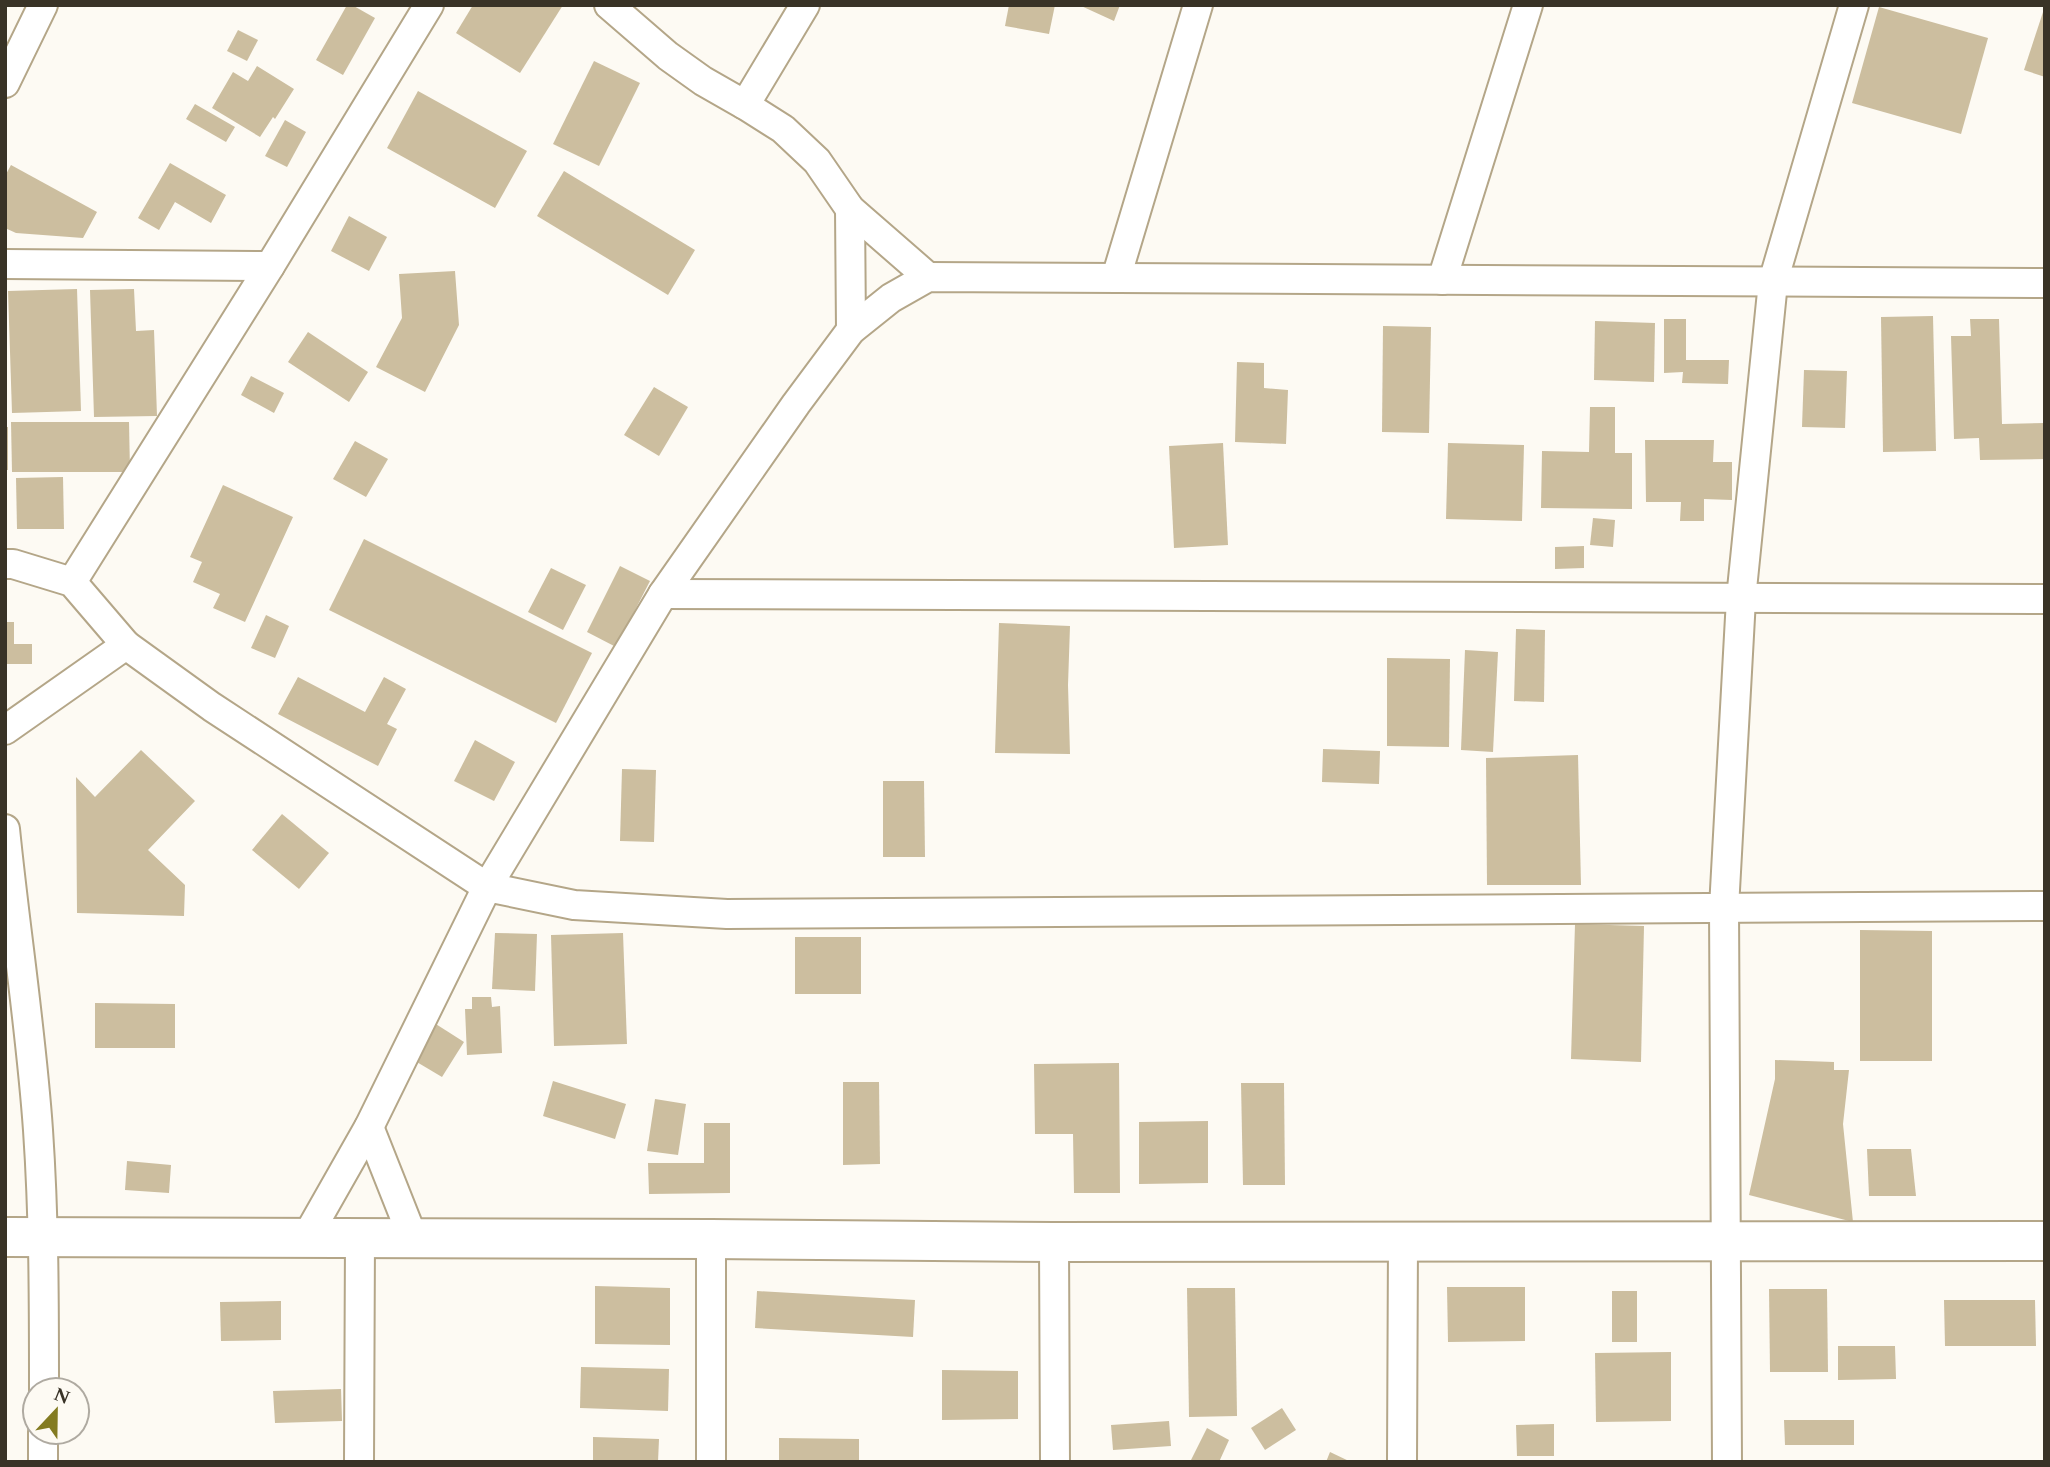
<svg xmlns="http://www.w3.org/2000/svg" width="2050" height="1467" font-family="Spectral,serif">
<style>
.building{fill:#ccbe9f}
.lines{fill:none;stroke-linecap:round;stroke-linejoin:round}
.street-casing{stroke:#b4a688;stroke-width:32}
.secondary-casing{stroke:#b4a688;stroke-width:42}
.street{stroke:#fff;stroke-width:28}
.secondary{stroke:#fff;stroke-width:38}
</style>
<rect width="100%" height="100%" fill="#fdfaf3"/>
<!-- building -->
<g class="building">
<path d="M347,5H352L375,18L343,75L316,60Z"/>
<path d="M473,5H563L520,73L456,33Z"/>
<path d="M1009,5H1055L1049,34L1005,26Z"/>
<path d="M1079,5H1120L1114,21Z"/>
<path d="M1879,7L1988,38L1961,134L1852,103Z"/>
<path d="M2044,9H2045V77L2024,70Z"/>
<path d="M238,30L258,40L247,61L227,51Z"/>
<path d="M594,61L640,83L599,166L553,144Z"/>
<path d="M257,66L294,89L275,119L273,117L260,137L212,108L233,72L248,81Z"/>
<path d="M418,91L527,151L495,208L387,148Z"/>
<path d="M195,104L235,127L226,142L186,119Z"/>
<path d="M285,120L306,132L287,167L265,156Z"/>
<path d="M170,163L226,195L211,223L175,202L159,230L138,218Z"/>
<path d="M11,165L97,212L83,238L16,233L5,228V176Z"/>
<path d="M564,171L695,250L668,295L537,216Z"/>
<path d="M349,216L387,237L369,271L331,251Z"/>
<path d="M455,271L459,325L425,392L376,367L402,318L399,274Z"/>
<path d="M77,289L81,411L12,413L8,291Z"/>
<path d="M134,289L136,331L154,330L157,416L94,417L90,290Z"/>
<path d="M1933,316L1936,451L1883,452L1881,317Z"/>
<path d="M1664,319H1686V360H1729L1728,384L1682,383L1683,372L1664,373Z"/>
<path d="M1970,319H1999L2002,424L2045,423V459L1980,460L1979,438L1954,439L1951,336H1971Z"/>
<path d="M1595,321L1655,323L1654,382L1594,380Z"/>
<path d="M1383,326L1431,327L1429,433L1382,432Z"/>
<path d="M308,332L368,372L349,402L288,362Z"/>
<path d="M1237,362L1264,363V388L1288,390L1286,444L1235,442Z"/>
<path d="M1804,370L1847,371L1845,428L1802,427Z"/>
<path d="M251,376L284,393L274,413L241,395Z"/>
<path d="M654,387L688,407L659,456L624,435Z"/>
<path d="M1590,407H1615V453H1632V509L1541,508L1542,451L1589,452Z"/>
<path d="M11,422H129L130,472H12Z"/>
<rect x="5" y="427" width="3" height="43"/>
<path d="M1645,440H1714L1713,462H1732V500L1704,499V521H1680L1681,502H1646Z"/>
<path d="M355,441L388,459L366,497L333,479Z"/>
<path d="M1223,443L1228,545L1174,548L1169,446Z"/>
<path d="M1448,443L1524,445L1522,521L1446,519Z"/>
<path d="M63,477L64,529H17L16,478Z"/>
<path d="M223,485L293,517L245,622L213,608L220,594L193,582L202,562L190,557Z"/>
<path d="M1593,518L1615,520L1613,547L1590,545Z"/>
<path d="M364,539L592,653L556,723L329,610Z"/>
<path d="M1584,546V568L1555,569V547Z"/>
<path d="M620,566L650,581L616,647L587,632Z"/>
<path d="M551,568L586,585L563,630L528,612Z"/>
<path d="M266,615L289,626L275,658L251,648Z"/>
<path d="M5,622H14V644H32V664H5Z"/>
<path d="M999,623L1070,626L1068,685L1070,754L995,753Z"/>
<path d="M1516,629L1545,630L1544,702L1514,701Z"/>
<path d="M1465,650L1498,652L1493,752L1461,750Z"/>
<path d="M1387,658L1450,659L1449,747L1387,746Z"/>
<path d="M298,677L365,712L384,677L406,689L387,724L397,729L378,766L278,714Z"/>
<path d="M475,740L515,762L494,801L454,781Z"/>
<path d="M1323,749L1380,751L1379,784L1322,782Z"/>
<path d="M141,750L195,801L148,850L185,885L184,916L77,913L76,777L95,797Z"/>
<path d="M1578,755L1581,885H1487L1486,758Z"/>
<path d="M622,769L656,770L654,842L620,841Z"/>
<path d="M883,781H924L925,857H883Z"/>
<path d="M282,814L329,853L299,889L252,850Z"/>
<path d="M1575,924L1644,926L1641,1062L1571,1059Z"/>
<path d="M1860,930L1932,931V1061H1860Z"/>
<path d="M495,933L537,934L535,991L492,989Z"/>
<path d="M623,933L627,1044L554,1046L551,935Z"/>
<rect x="795" y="937" width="66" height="57"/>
<path d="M472,997H491L492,1007L500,1006L502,1053L467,1055L465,1009H472Z"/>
<path d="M95,1003L175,1004V1048H95Z"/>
<path d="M428,1019L464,1042L442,1077L405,1055Z"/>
<path d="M1775,1060L1834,1062V1070H1849L1843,1124L1853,1222L1749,1195L1775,1079Z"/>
<path d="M1119,1063L1120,1193H1074L1073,1134H1035L1034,1064Z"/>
<path d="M553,1081L626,1104L615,1139L543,1116Z"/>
<path d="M843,1082H879L880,1164L843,1165Z"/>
<path d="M1241,1083H1284L1285,1185H1243Z"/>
<path d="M655,1099L686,1104L678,1155L647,1151Z"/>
<path d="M1208,1121V1183L1139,1184V1122Z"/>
<path d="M704,1123H730V1193L649,1194L648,1163H704Z"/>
<path d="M1867,1149H1911L1916,1196H1869Z"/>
<path d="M127,1161L171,1165L169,1193L125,1190Z"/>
<path d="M595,1286L670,1288V1345L595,1344Z"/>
<path d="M1447,1287H1525V1341L1448,1342Z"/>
<path d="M1187,1288H1235L1237,1416L1189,1417Z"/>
<path d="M1769,1289H1827L1828,1372H1770Z"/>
<path d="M757,1291L915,1300L913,1337L755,1328Z"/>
<rect x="1612" y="1291" width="25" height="51"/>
<path d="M1944,1300H2035L2036,1346H1945Z"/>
<path d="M281,1301V1340L221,1341L220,1302Z"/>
<path d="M1838,1346H1895L1896,1379L1838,1380Z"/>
<path d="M1671,1352V1421L1596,1422L1595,1353Z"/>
<path d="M581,1367L669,1369L668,1411L580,1408Z"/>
<path d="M942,1370L1018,1371V1419L942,1420Z"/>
<path d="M341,1389L342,1421L275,1423L273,1391Z"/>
<path d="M1282,1408L1296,1430L1265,1450L1251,1428Z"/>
<path d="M1784,1420H1854V1445H1785Z"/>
<path d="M1169,1421L1171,1446L1113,1450L1111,1425Z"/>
<path d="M1554,1424V1456H1517L1516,1425Z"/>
<path d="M1207,1428L1229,1440L1219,1462H1190Z"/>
<path d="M593,1437L659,1439L658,1462H593Z"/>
<path d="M779,1438L859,1439V1462H779Z"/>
<path d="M1330,1452L1351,1462H1326Z"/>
</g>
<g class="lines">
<defs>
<g id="street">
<path d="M609,5L668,56L703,81L745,105L783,129L817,161L850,209L928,277"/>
<path d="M5,83L43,5"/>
<path d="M745,105L805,5"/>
<path d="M850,209L851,330"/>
<path d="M5,264L270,266"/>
<path d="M1116,278L1198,5"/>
<path d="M1442,280L1528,5"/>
<path d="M5,564H13L72,582L126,645L212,707L487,887L574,905L727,914L2045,906"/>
<path d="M72,582L270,266L429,5"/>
<path d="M663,594L2045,599"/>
<path d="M5,730L126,645"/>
<path d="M5,829C15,929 31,1029 38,1130C44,1217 44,1303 44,1390"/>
<path d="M369,1127L413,1238"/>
<path d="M306,1238L369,1127L487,887L663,594L796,404L851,330L891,298L928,277L2045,283"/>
<path d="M711,1239V1462"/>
<path d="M1054,1242L1055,1462"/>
<path d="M43,1462V1432"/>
<path d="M359,1462L360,1238"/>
<path d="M1402,1462L1403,1241"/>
<path d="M1727,1462L1724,908L1741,599L1773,282L1854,5"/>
</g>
<path id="secondary" d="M5,1237L711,1239L1054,1242L2045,1241"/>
</defs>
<!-- street casing -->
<use href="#street" class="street-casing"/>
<!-- secondary casing -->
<use href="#secondary" class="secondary-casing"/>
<!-- street -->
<use href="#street" class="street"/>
<!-- secondary -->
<use href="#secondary" class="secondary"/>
</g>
<!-- border -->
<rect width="2050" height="1467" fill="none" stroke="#393327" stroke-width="14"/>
<!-- north arrow -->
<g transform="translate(56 1411) rotate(22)"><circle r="33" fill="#fdfaf3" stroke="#afaaa1" stroke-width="2"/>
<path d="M0-5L12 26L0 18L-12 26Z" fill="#837b21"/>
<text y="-10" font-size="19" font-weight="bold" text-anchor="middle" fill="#393327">N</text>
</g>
</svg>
